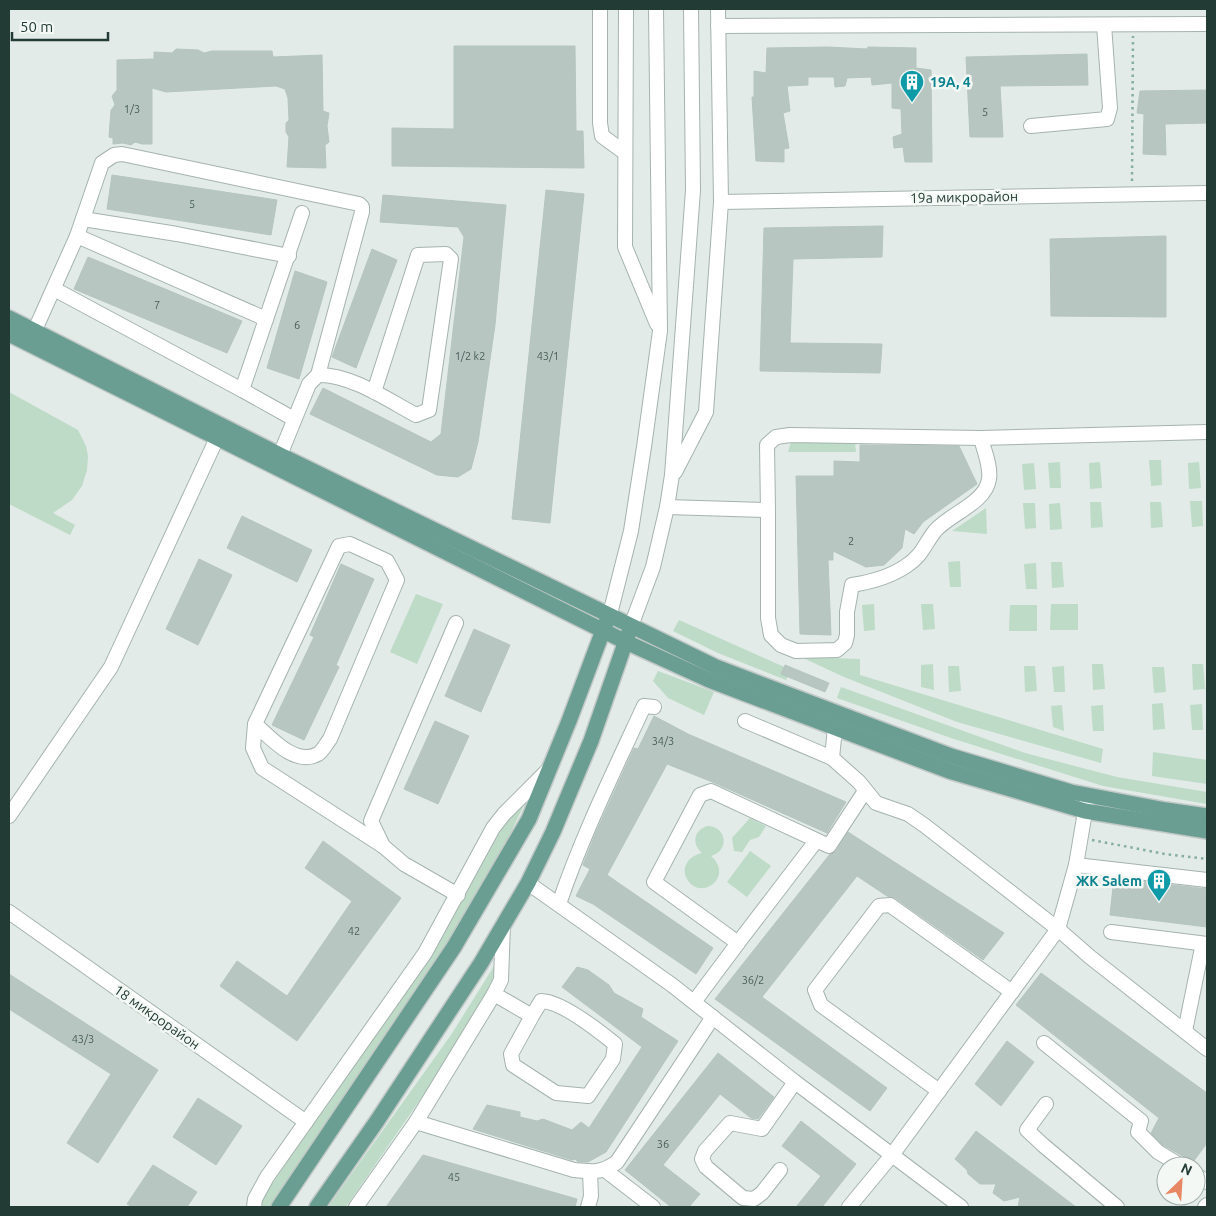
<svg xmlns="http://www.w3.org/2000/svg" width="1216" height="1216" font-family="Ubuntu,sans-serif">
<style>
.green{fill:#bddbc6}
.building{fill:#b8c6c1;stroke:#b5c5bf}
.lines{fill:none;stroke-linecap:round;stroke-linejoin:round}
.minor-casing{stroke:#a5b3af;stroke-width:16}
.major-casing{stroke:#c1c8c6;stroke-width:18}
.path{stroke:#85ada1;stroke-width:2.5;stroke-dasharray:2.5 4;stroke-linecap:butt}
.minor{stroke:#fff;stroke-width:14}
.major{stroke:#6a9e92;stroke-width:15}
.labels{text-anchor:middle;stroke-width:5;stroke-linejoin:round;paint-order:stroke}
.number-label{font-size:11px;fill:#485e58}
.culture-label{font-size:14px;font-weight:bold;fill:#0d838f;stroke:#f3f8f5;text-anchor:start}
.street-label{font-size:14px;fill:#233b35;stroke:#f3f8f5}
</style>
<rect width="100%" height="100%" fill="#e2ebe8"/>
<!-- green -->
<g class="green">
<path d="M9,392L78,430L86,446L88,456L87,470L82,486L72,500L53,513L75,525L70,535L9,504Z"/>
<path d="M791,442H855L856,452H788Z"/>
<path d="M1149,460H1161L1162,485L1151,486Z"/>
<path d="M1060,462L1061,488H1050L1048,463Z"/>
<path d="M1100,462L1102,488L1090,489L1089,463Z"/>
<path d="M1199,462L1201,488L1189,489L1188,463Z"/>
<path d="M1034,463L1036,489L1024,490L1022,464Z"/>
<path d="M1190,501H1202L1203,526L1192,527Z"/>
<path d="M1090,502H1101L1103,527L1091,528Z"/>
<path d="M1150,502H1161L1163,527L1151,528Z"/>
<path d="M1023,503H1035L1036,528L1025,529Z"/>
<path d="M1060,503L1062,529L1050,530L1049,504Z"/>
<path d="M986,508L987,534L952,531Z"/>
<path d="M960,561L961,587H950L948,562Z"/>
<path d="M1051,562H1062L1064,587L1052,588Z"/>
<path d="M1036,563L1037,589H1026L1024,564Z"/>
<path d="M416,594L443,604L417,664L390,652Z"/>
<path d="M874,604L875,630L864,631L862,605Z"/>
<path d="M921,604H933L935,629L923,630Z"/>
<path d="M1051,604H1078V630H1050Z"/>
<path d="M1010,605H1037V631H1009Z"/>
<path d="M679,620L791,670L786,680L718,653L673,631Z"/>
<path d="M801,657L860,659V675L1103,749L1101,763L957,722L844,677Z"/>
<path d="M933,664L934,690L921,687V665Z"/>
<path d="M1092,664H1103L1105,689L1093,690Z"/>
<path d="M1192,664H1203L1205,689L1193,690Z"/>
<path d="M948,666H959L961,691L949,692Z"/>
<path d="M1024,666H1035L1037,691L1025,692Z"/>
<path d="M1064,666L1065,692H1054L1052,667Z"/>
<path d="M1152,667H1164L1166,692L1154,693Z"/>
<path d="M658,671L714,692L704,715L668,698L653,681Z"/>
<path d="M841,687L1025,753L1117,777L1207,792V804L1103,786L951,738L837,698Z"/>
<path d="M1163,703L1165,729L1153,730L1152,704Z"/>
<path d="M1202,704L1203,730H1192L1190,705Z"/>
<path d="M1062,705L1064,731L1053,727L1051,706Z"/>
<path d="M1103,705L1104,731H1093L1091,706Z"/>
<path d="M1153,752L1207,760V784L1152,776Z"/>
<path d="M525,803L499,857L452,943L270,1207H261L263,1197L436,943L503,826Z"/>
<path d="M750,818L766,826L759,837L750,840L742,852L734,851L732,838Z"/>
<path d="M707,826C727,826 730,851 711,856C735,877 700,902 687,879C685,876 684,872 685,868C687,859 694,855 702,853C692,844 693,831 707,826Z"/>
<path d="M750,851L771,866L747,897L727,882Z"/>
<path d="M496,963L492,989L446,1062L346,1207H328L451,1035Z"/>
</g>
<!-- building -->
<g class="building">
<path d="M454,46H575L576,131H583L584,168L392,166V128L454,129Z"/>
<path d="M828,47L867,49L868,47L916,48V68L931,70L932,162H905L903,147L894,148L893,137L902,134L901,109L892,108V83L872,85L871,77L847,78L845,86L835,87L834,77H808V85L787,86L790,111L783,113L789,148L784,149V162L756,161L752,97H754V71L766,73L767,48Z"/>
<path d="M176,49L198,50L204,53L212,51H272L273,57L322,55L323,111L329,113L327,126L329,142L325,145L326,168L287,167L289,137L286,132V123L289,120L288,98L285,89L276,86L166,92L152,88V144H142L135,142L131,145L123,143L113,144V138L109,137L111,110L115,105L112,96L117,90V60L154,59V52L172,53Z"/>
<path d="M1087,54L1088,85L1000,86L1003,137H970L966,57Z"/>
<path d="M1207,90V123L1165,124L1166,155L1143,154L1144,114L1137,113L1140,91Z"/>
<path d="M112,175L277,200L271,235L107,209Z"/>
<path d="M546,190L584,194L550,523L512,519Z"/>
<path d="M383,195L506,205L495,325L478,442L471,469L458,477L437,475L310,414L323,388L431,442L441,434L464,237L458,227L380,222Z"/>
<path d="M883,226L882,257L793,259L790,343L882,344L880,373L760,371L764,228Z"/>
<path d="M1166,236V317L1051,316L1050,239Z"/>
<path d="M372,249L397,260L356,368L332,357Z"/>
<path d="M88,257L242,321L227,353L74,289Z"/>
<path d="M295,271L327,282L299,379L267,368Z"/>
<path d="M860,445L959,446L977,484L923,522L914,534L905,529L902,548L884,565L866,567L833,551V560H828L831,635L800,634L796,476H834V461L860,462Z"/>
<path d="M242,516L312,550L297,582L227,548Z"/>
<path d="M199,559L232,575L198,645L166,629Z"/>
<path d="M341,564L374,579L336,665L339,667L304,740L272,725L314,637L310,635Z"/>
<path d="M474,629L510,645L481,712L445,696Z"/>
<path d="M785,665L829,683L825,692L781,674Z"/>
<path d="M654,716L688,734L846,802L827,833L715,783L667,764L607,875L713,948L696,974L593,904L576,896L590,869L583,865L596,832L634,748L638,749Z"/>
<path d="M435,721L469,736L438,804L404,789Z"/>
<path d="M848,832L1004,933L983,960L895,898L887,896L857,876L762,997L887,1088L870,1111L715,999L830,854L836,851Z"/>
<path d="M323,841L401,898L297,1041L220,986L237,961L287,996L352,901L305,868Z"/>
<path d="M1114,878L1207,889V927L1110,915Z"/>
<path d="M577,967L588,970L609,985L614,993L643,1009L641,1017L678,1041L606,1152L588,1162H578L575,1159L572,1160L473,1129L487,1105L520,1112V1117L537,1121L543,1119L572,1130L581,1122L589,1128L642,1047L562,987Z"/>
<path d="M1041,973L1207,1093V1143L1193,1162L1163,1145L1151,1133L1159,1118L1016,1005Z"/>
<path d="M9,974L158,1070L98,1163L67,1143L111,1074L9,1009Z"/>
<path d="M1007,1041L1034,1062L1001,1106L975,1084Z"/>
<path d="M718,1053L774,1097L758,1119L751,1118L720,1094L663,1165L700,1194L689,1207H671L625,1170Z"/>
<path d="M198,1098L242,1126L216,1165L173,1137Z"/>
<path d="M801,1121L856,1164L822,1207H796L821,1176L782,1146Z"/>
<path d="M976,1131L1076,1207H1018L1020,1197L1004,1201L993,1193L996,1184H980L968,1174L967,1170L955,1159Z"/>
<path d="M423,1155L577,1199L575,1207H386Z"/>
<path d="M153,1165L197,1192L187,1207H133L127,1204Z"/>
</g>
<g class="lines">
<defs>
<g id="minor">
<path d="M600,9V123L602,136L624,152"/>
<path d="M626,9L625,247L657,324"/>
<path d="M718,26L1207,24"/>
<path d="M1031,126L1107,119L1110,108L1104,25"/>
<path d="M721,202L1207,193"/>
<path d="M83,219L177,234L289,256"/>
<path d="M77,236L266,319"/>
<path d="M54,289L242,390L302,213"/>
<path d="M34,332L77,236L102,163L114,155L122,154L359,204L362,207V212L318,375L309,384L280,455"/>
<path d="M318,375C350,374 388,400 416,415L429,410L451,259L446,254L418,255L374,392"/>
<path d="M242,390L294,419"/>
<path d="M675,472L706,412L721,202L718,9"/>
<path d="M667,507L768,510V618L771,635L781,645L796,651L837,650L845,643L847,635V612L852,585C871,582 890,577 906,566C922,556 924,545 935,531C949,514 986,503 989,479C991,466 984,451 981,438"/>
<path d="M768,510L767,445L776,437L790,435L981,438L1207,432"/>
<path d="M610,614L631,531L644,447L660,331L656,9"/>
<path d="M456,623L371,821L383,846L404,864L458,895"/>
<path d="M631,626L653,567L667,507L672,475L693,190L691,9"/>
<path d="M745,721L832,758"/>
<path d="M255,724C270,737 295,767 318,754C322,752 326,744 330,739L397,580L387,561L350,544L339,546L255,724L253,748L262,768L383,846"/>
<path d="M835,728L832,758L859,782L876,803L908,814L924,825L1058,929L892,1155L849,1207"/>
<path d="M1087,800L1076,865L1058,929L1090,957L1207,1049"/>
<path d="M9,816L111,667L217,438"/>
<path d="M1076,865L1207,880"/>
<path d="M528,883L672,985L795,1082L961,1207"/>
<path d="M559,904C582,836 614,771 644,706L654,707"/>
<path d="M9,912L306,1122"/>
<path d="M1111,932L1207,944"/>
<path d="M738,943L816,841"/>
<path d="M494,994L532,1016L541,1001C561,1001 599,1031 615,1044L613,1059L588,1096L556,1093L513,1065L511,1054L532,1016"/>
<path d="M694,1002L738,943L654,882L700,795L711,791L829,846L865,791"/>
<path d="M1185,1031L1202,948L1207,944"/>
<path d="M1044,1043L1141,1121L1138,1132L1158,1152L1181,1166"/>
<path d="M939,1091L821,1005L815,990L879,906L890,905L1012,992"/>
<path d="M1046,1104L1027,1130L1043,1145L1117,1207"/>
<path d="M416,1122L574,1170C593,1172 602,1173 617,1162L713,1017"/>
<path d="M605,1170L653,1207"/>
<path d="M780,1170L762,1193L754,1199L743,1198L706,1167L702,1159L705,1151L730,1123L762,1129L795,1082"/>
<path d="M1196,1175L1207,1182"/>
<path d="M254,1207L255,1199L267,1177L425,953L493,828L504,814L550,768"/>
<path d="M356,1207L416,1122L494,994L501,980L503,925"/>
<path d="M588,1207L591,1196L590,1172"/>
<path d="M1205,1207L1207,1205"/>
</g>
<g id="major">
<path d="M9,318L280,455L716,667L951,756L1071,792L1166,810L1207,816"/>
<path d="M9,334L626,642L709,680L949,771L1085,811L1207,831"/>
<path d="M279,1207L454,947L529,819L569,721L607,620"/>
<path d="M317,1207L377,1121L481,963L528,883L553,832L591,741L629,632"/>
</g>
</defs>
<!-- minor casing -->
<use href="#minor" class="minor-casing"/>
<!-- major casing -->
<use href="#major" class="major-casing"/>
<!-- path -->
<g class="path">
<path d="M1132,181L1133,36"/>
<path d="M1092,840L1165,854L1207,859"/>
</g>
<!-- minor -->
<use href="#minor" class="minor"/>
<!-- major -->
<use href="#major" class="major"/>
</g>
<!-- icons -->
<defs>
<symbol id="building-pin" viewBox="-11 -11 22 30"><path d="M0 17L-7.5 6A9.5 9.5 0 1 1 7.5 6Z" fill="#0f9aa8" stroke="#f3f8f5"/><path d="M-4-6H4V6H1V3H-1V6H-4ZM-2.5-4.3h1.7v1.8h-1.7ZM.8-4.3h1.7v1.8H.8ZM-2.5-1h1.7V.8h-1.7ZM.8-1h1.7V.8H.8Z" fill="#fff"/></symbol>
</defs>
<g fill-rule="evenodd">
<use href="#building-pin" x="898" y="68" width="28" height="38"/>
<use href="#building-pin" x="1145" y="867" width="28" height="38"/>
</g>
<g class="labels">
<!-- number labels -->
<g class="number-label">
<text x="132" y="113">1/3</text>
<text x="985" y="116">5</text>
<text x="192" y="208">5</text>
<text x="157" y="309">7</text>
<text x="297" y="329">6</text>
<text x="470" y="360">1/2 k2</text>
<text x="548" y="360">43/1</text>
<text x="851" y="545">2</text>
<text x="663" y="745">34/3</text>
<text x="354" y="935">42</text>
<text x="753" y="984">36/2</text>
<text x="83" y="1043">43/3</text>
<text x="663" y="1148">36</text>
<text x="454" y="1181">45</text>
</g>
<!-- culture labels -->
<g class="culture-label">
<text x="930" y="87">19А, 4</text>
<text x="1142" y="886" text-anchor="end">ЖК Salem</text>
</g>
<!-- street labels -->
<g class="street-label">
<text transform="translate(964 197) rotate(-1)" y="5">19а микрорайон</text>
<text transform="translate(157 1017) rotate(35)" y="5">18 микрорайон</text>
</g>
</g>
<!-- border -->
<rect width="1216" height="1216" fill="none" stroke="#233b35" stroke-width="20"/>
<!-- north arrow -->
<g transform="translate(1181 1181) rotate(25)"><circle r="24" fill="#f3f8f5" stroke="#a0aca8"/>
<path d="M0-4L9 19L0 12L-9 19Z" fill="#e88763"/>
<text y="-8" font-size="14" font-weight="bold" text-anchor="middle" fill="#233b35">N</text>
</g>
<!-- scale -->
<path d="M12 32v8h96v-8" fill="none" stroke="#233b35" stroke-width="2.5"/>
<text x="20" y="32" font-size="15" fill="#233b35" stroke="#f3f8f5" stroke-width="4" paint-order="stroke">50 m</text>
</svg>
